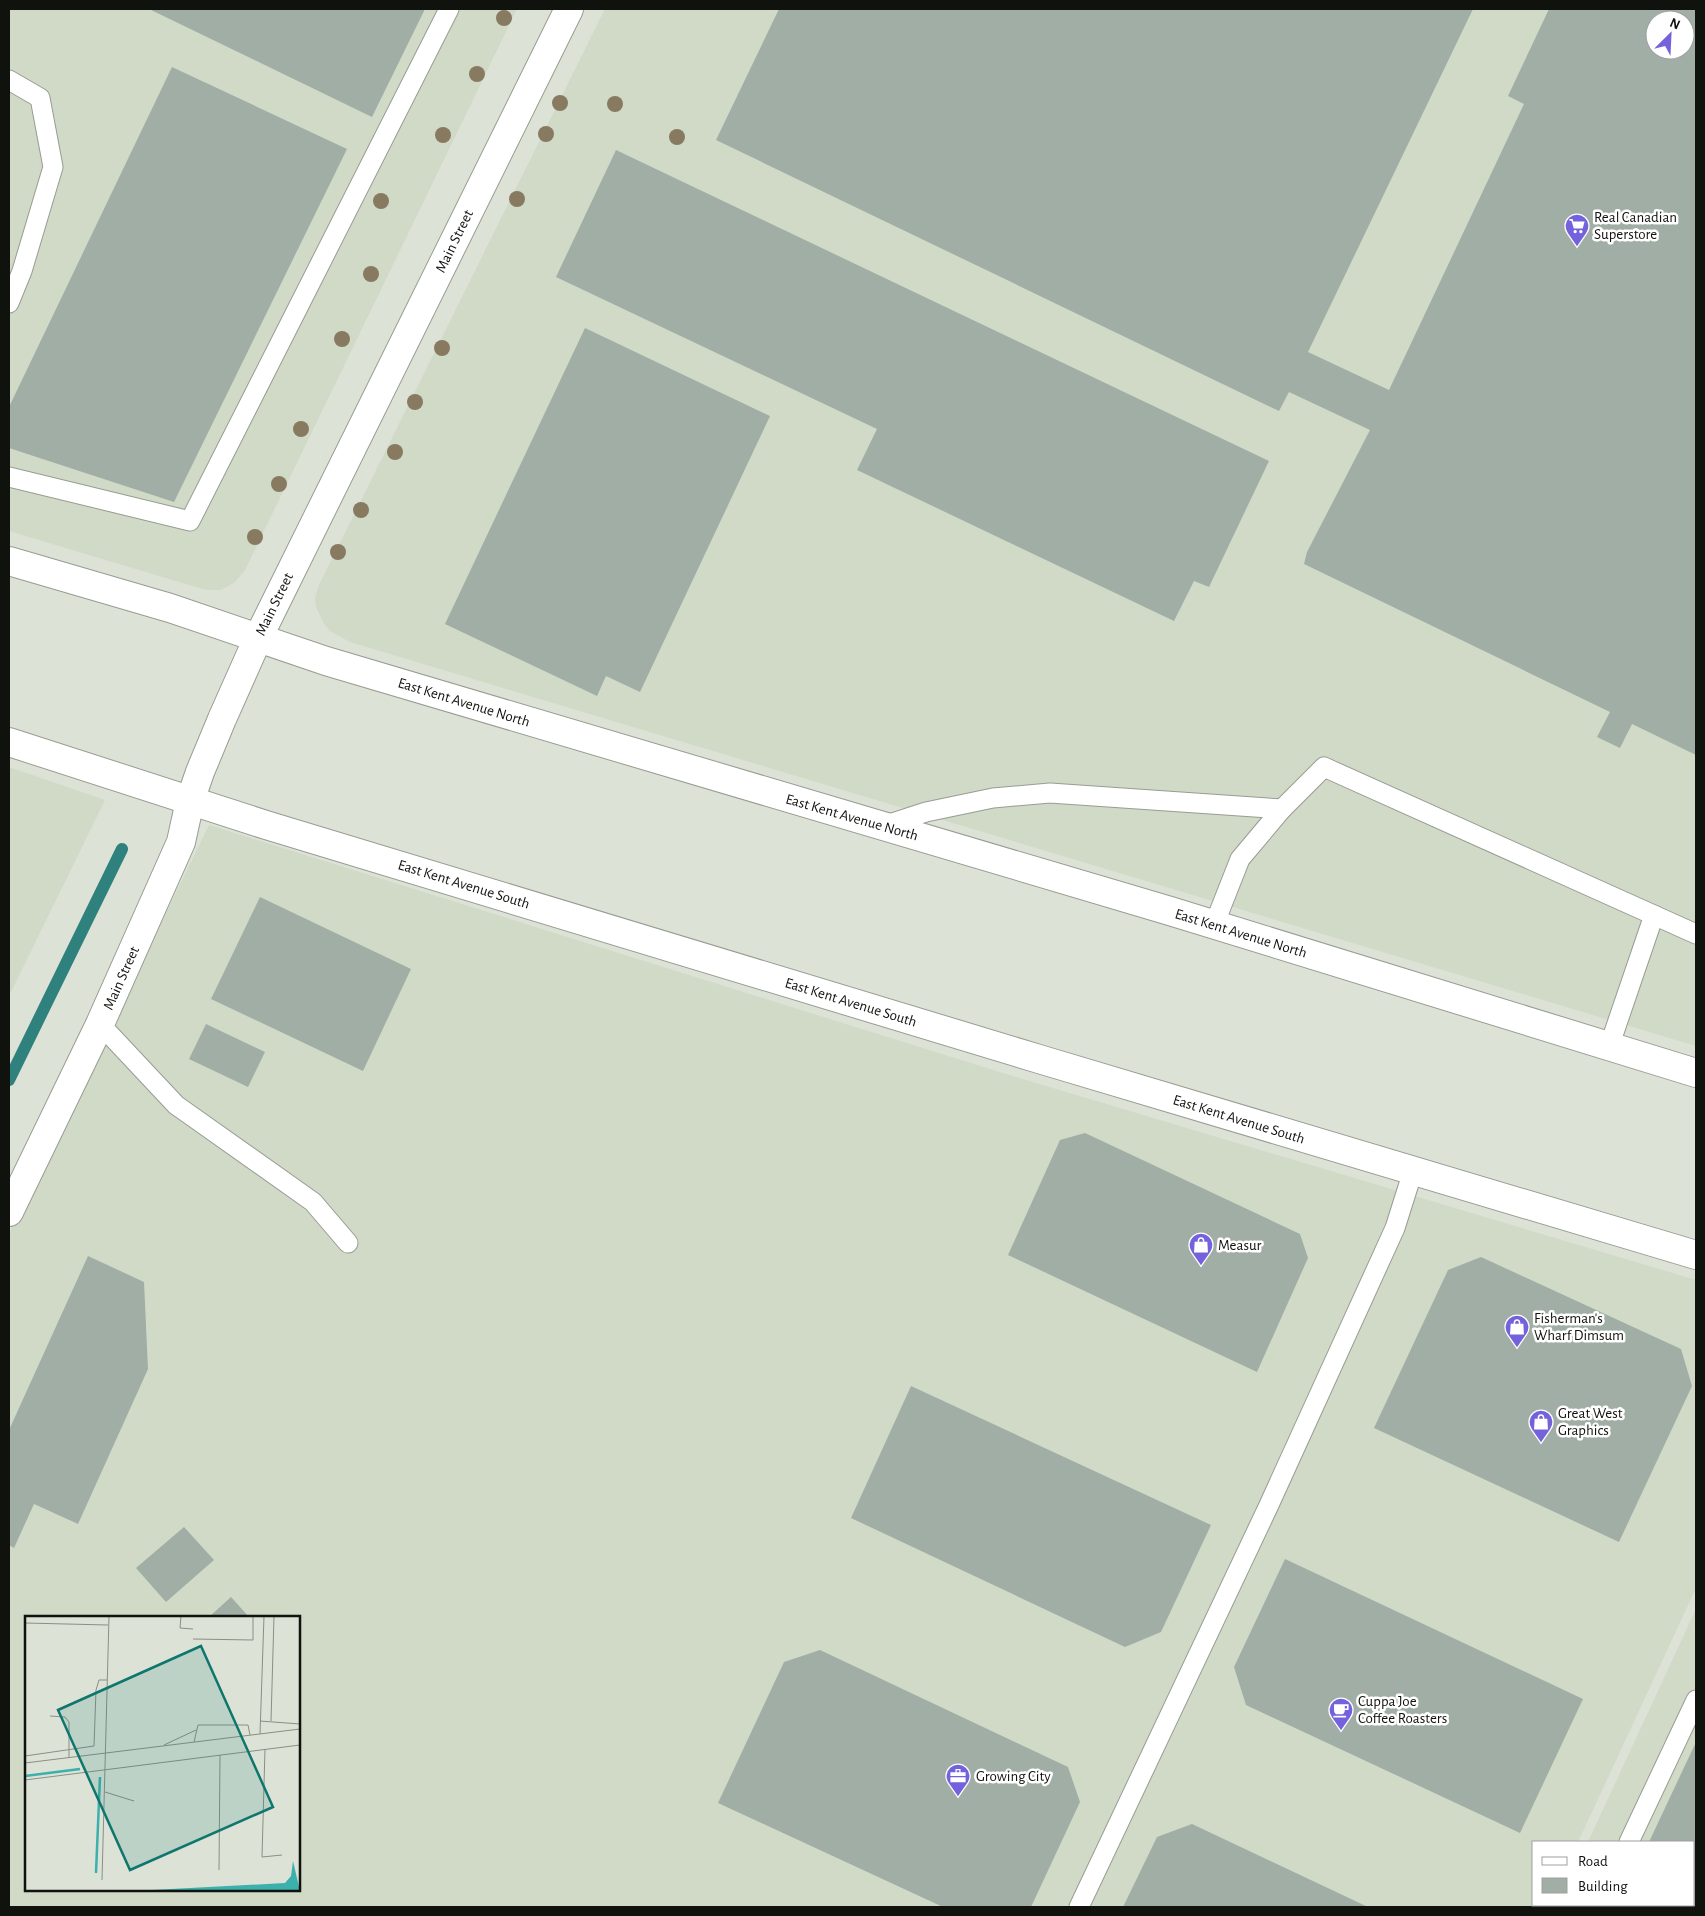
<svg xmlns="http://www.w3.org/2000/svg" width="1705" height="1916" font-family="'Alegreya Sans',sans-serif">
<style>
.built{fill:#d0dac7;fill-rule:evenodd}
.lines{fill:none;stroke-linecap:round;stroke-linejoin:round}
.stream{stroke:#2e817d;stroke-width:12}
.building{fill:#a1aea6;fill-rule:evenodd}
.lane-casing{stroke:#979d92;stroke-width:21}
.street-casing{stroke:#979d92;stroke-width:30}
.secondary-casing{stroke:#979d92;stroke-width:30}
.lane{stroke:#fff;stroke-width:19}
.street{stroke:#fff;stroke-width:28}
.secondary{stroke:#fff;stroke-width:28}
.tree{fill:#877a61}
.labels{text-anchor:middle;stroke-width:5;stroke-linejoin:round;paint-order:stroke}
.poi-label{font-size:15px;fill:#10120e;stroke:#fff;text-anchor:start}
.street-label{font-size:15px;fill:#10120e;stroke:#fff}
.inset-river{fill:none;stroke:#3bb0ac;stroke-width:2.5}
.inset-road{fill:none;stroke:#8a8f86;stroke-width:1}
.view{fill:#0f766e;fill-opacity:0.15;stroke:#0f766e;stroke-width:2.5}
.inset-edge{fill:none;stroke:#10120e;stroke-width:2.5}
</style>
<rect width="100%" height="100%" fill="#dce2d6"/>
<!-- built -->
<g class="built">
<path d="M9,9H517L245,570L235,582L221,590H206L9,531Z"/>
<path d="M605,9H1696V1046L350,642L330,631L324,624L316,607L315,598L318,587ZM1655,20H1685V50H1655Z"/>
<path d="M9,767L105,800L9,996Z"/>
<path d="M209,825L1006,1074L1696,1280V1588L1578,1842H1534V1905H1549L1548,1907H9V1234ZM26,1617H299V1890H26Z"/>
<path d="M1696,1609V1907H1557L1559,1905H1694V1842H1588Z"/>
</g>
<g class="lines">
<!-- stream -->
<path class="stream" d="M9,1080L122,849"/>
</g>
<!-- building -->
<g class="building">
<path d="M149,9H425L372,117Z"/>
<path d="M779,9H1473L1308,352L1389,390L1524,104L1508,96L1549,9H1696V755L1632,724L1620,748L1597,737L1610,712L1304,564L1307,552L1370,430L1289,392L1279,411L716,140ZM1655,20H1685V50H1655Z"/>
<path d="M172,67L347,149L174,502L9,448V407Z"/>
<path d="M616,150L1269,461L1209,587L1194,581L1174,621L857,470L877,429L556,277Z"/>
<path d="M585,328L770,416L640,692L606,676L597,696L445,624Z"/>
<path d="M260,897L411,969L363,1071L211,999Z"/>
<path d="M206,1024L265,1052L248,1087L189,1059Z"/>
<path d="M1085,1133L1300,1234L1308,1258L1257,1372L1008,1255L1060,1140Z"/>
<path d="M88,1256L144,1282L148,1369L78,1524L34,1504L14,1548L9,1545V1430Z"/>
<path d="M1481,1257L1681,1349L1692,1386L1619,1542L1374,1428L1448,1270Z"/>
<path d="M911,1386L1211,1525L1161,1632L1125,1647L851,1518Z"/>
<path d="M184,1527L214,1560L166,1602L136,1568Z"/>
<path d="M1285,1559L1583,1699L1520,1833L1246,1705L1234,1667Z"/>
<path d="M231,1597L249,1617H209Z"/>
<path d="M820,1650L1068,1767L1080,1802L1031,1907H943L718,1803L784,1662Z"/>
<path d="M1696,1742V1907H1619L1620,1905H1694V1842H1649Z"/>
<path d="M1192,1824L1368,1907H1123L1157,1837Z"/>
</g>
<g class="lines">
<defs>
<g id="lane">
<path d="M9,80L40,98L53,167L22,271L9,303"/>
<path d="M9,477L190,521L449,9"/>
<path d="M883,826L926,812L993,798L1050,793L1282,809"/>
<path d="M1214,925L1240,859L1282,809L1324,767L1696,934"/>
<path d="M100,1024L176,1105L313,1202L348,1243"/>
<path d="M1609,1047L1654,915"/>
<path d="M1629,1842L1696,1700"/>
<path d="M1079,1907L1269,1505L1395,1228L1413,1171"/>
<path d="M1598,1907L1600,1905"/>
</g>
<g id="street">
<path d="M9,742L266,825L1039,1059L1696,1255"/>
<path d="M9,1212L100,1024L181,842L190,801L200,772L222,719L258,638"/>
</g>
<g id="secondary">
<path d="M9,561L170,608L326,661L1170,911L1696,1073"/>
<path d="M258,638L569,9"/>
</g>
</defs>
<!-- lane casing -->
<use href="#lane" class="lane-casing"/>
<!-- street casing -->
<use href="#street" class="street-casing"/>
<!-- secondary casing -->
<use href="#secondary" class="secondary-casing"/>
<!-- lane -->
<use href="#lane" class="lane"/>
<!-- street -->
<use href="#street" class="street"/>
<!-- secondary -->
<use href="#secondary" class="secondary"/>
</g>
<!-- trees -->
<g class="tree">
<circle cx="504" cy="18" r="8"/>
<circle cx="477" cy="74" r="8"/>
<circle cx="560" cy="103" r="8"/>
<circle cx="615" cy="104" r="8"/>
<circle cx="546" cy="134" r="8"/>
<circle cx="443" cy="135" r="8"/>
<circle cx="677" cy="137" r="8"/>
<circle cx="517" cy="199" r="8"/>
<circle cx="381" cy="201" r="8"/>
<circle cx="371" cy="274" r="8"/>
<circle cx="342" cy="339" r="8"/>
<circle cx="442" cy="348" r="8"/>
<circle cx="415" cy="402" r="8"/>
<circle cx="301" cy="429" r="8"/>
<circle cx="395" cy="452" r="8"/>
<circle cx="279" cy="484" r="8"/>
<circle cx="361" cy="510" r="8"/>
<circle cx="255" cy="537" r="8"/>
<circle cx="338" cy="552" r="8"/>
</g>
<!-- icons -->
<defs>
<symbol id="supermarket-pin" viewBox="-11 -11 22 30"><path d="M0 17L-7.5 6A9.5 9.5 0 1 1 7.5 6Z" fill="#7362dc" stroke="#fff"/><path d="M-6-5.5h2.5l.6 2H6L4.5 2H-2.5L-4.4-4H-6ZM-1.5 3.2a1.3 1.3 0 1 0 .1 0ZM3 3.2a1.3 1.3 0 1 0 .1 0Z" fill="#fff"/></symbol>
<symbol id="shop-pin" viewBox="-11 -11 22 30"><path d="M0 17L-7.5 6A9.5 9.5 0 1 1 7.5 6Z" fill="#7362dc" stroke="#fff"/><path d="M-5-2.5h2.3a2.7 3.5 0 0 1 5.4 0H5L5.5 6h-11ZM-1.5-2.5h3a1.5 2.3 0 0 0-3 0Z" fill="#fff"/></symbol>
<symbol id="cafe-pin" viewBox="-11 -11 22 30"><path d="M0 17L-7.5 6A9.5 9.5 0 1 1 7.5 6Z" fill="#7362dc" stroke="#fff"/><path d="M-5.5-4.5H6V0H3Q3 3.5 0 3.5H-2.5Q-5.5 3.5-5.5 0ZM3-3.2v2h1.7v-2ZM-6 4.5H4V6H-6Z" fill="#fff"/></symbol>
<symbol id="office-pin" viewBox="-11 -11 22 30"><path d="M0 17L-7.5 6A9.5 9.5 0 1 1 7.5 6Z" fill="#7362dc" stroke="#fff"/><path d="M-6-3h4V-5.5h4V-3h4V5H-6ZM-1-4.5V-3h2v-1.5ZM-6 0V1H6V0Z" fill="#fff"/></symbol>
</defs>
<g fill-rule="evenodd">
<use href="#supermarket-pin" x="1563" y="212" width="28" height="38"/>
<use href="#shop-pin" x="1187" y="1231" width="28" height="38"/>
<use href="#shop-pin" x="1503" y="1313" width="28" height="38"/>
<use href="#shop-pin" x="1527" y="1408" width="28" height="38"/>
<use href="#cafe-pin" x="1327" y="1696" width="28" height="38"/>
<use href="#office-pin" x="944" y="1762" width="28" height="38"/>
</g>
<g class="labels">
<!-- poi labels -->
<g class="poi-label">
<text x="1594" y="222">Real Canadian<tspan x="1594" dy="17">Superstore</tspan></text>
<text x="1218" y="1250">Measur</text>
<text x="1534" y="1323">Fisherman's<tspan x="1534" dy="17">Wharf Dimsum</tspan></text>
<text x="1558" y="1418">Great West<tspan x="1558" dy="17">Graphics</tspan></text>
<text x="1358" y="1706">Cuppa Joe<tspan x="1358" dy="17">Coffee Roasters</tspan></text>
<text x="976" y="1781">Growing City</text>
</g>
<!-- street labels -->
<g class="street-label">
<text transform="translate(454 241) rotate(-64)" y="5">Main Street</text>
<text transform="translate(274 604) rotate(-64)" y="5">Main Street</text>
<text transform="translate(464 702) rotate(17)" y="5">East Kent Avenue North</text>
<text transform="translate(852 817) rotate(16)" y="5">East Kent Avenue North</text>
<text transform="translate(464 884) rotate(17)" y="5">East Kent Avenue South</text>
<text transform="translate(1241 933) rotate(17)" y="5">East Kent Avenue North</text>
<text transform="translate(121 978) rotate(-66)" y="5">Main Street</text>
<text transform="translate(851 1002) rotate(17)" y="5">East Kent Avenue South</text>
<text transform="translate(1239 1119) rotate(17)" y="5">East Kent Avenue South</text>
</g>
</g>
<!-- overview -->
<g transform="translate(25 1616)">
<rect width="275" height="275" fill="#dce2d6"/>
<path d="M268,245L275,275H108L260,267L266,260Z" fill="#3bb0ac"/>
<path class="inset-river" d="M0,160L55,153M71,257L75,161"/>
<path class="inset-road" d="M156,0L155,12L168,13M0,7L83,9M168,23L228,24V0M25,100L40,101L44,106V142M235,105L275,108M246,105L249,0M235,118L239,0M169,126L173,109H223L225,119M139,129L171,114M240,133L237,241L257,239M0,140L69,130L71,74L74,64H82M0,147L275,113M0,164L275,129M80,176L109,185M194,254L195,139M77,264L84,0"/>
<path class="view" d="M176,30L248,191L105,254L33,94Z"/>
<rect width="275" height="275" class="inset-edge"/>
</g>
<!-- border -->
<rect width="1705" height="1916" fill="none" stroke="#10120e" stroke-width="20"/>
<!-- legend -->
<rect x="1532" y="1841" width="162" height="65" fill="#ffffff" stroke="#9fa09f"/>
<rect x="1542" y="1857" width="25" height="8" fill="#ffffff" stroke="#9fa09f"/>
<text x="1578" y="1866" font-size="15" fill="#10120e">Road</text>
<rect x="1542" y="1878" width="25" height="15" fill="#a1aea6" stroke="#9fa09f"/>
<text x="1578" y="1891" font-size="15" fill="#10120e">Building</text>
<!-- north arrow -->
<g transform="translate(1670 35) rotate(24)"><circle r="24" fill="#ffffff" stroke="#9fa09f"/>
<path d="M0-4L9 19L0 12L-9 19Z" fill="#7362dc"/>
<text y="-8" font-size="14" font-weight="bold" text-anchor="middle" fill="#10120e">N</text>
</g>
</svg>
